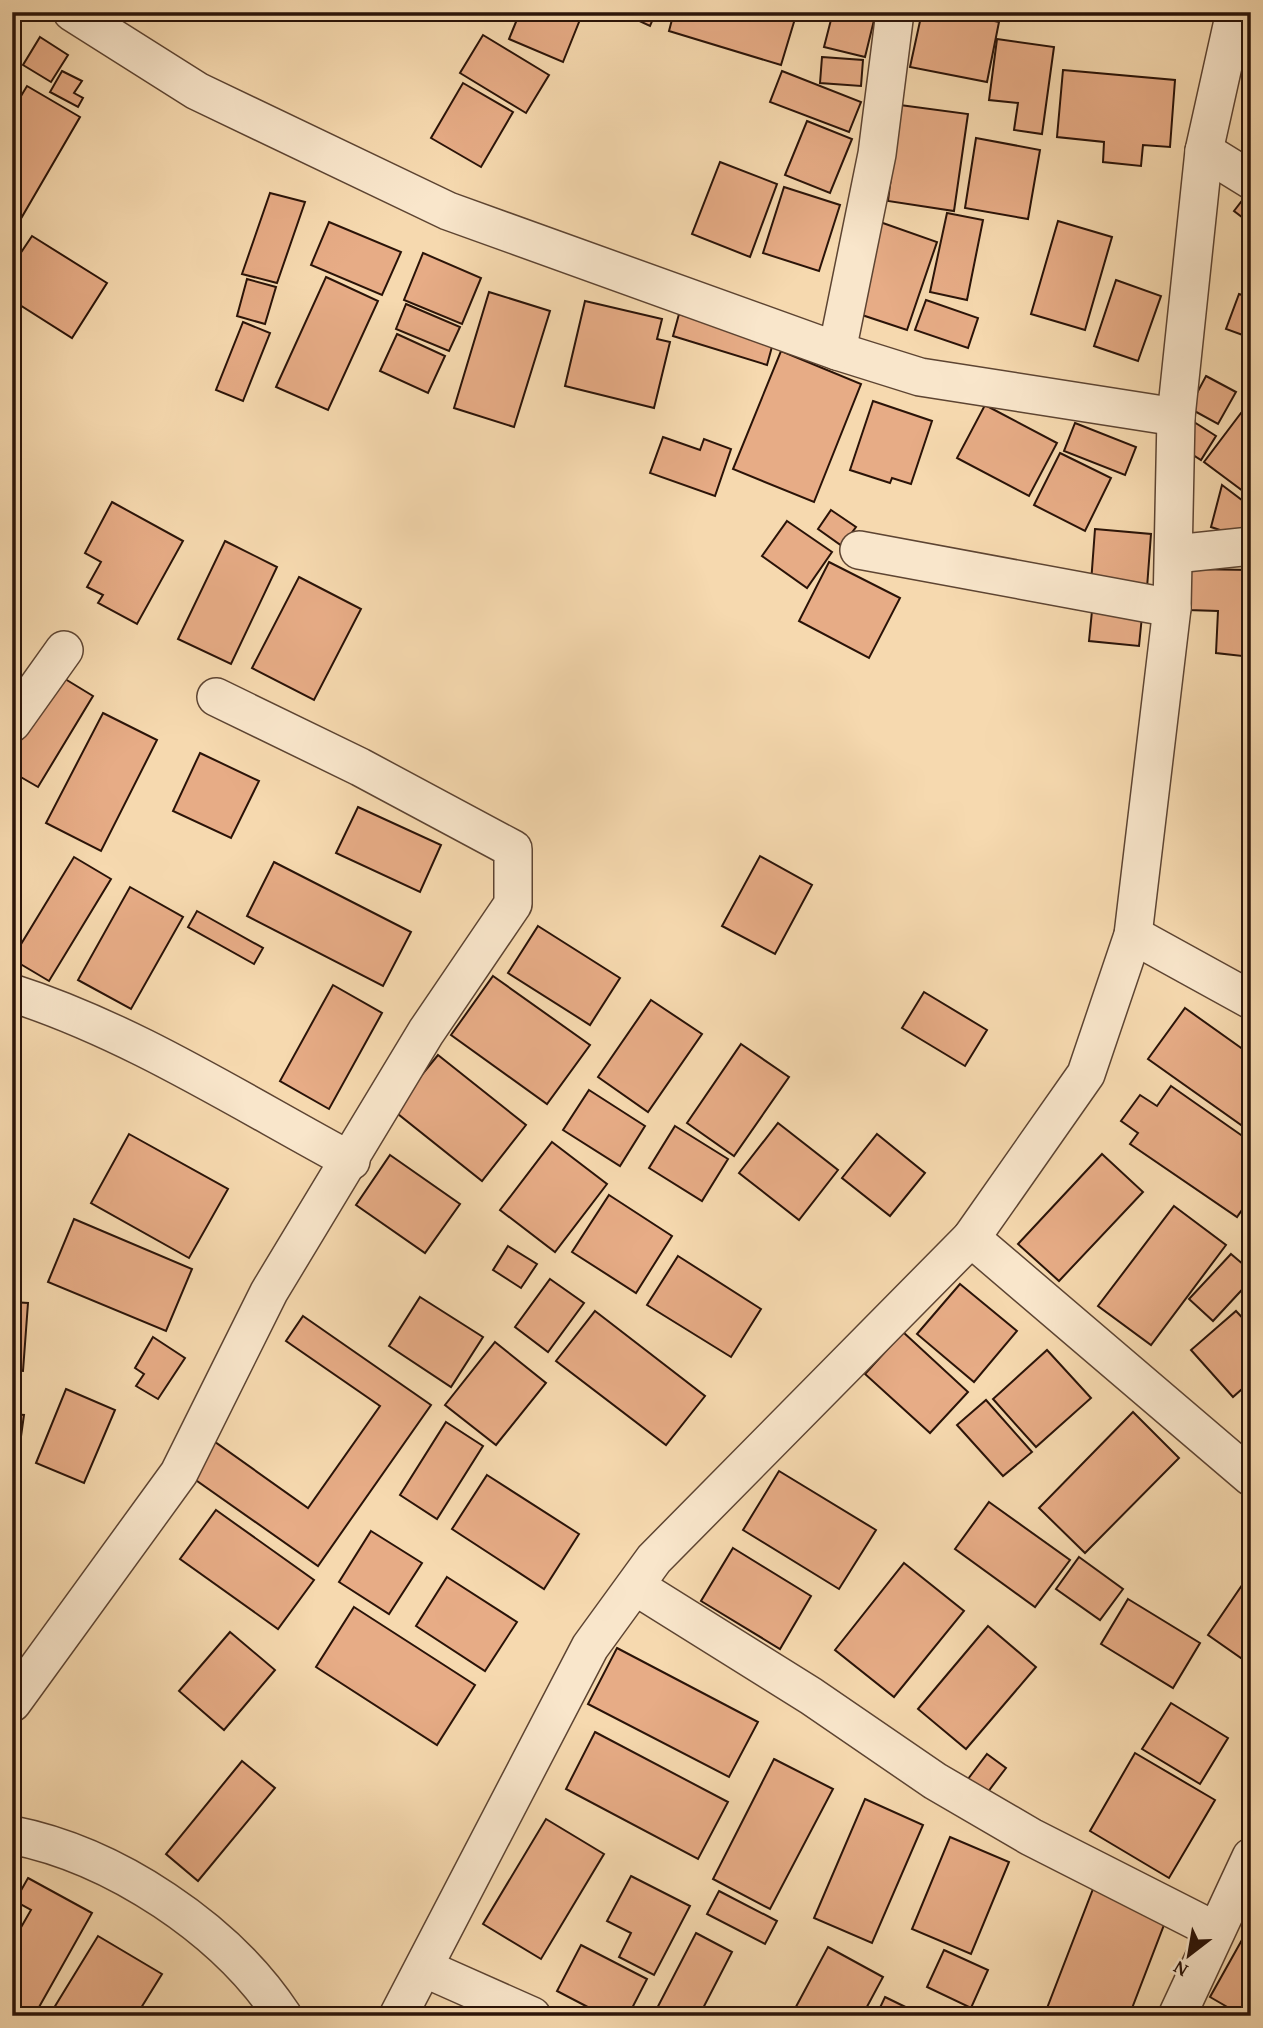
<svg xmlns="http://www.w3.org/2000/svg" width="1263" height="2028" font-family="'Gentium Book Plus',serif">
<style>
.building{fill:#e7ac86;stroke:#2a1308;stroke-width:2}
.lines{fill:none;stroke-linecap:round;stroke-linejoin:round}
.minor-casing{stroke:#5d4432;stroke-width:40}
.minor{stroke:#f9e6cb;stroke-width:37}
</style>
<rect width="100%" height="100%" fill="#f6d9af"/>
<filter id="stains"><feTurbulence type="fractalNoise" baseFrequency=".00286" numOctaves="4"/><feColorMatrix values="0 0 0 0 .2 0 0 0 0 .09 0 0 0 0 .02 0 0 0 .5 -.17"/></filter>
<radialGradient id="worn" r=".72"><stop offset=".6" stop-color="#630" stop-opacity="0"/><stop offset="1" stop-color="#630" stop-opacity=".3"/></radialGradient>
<!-- building -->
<g class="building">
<path d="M520,12H583L563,62L509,39Z"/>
<path d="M620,12H656L650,26Z"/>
<path d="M674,12H797L781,65L669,31Z"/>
<path d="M833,12H876L865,57L824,47Z"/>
<path d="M922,12H952L999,22L987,82L910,67Z"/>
<path d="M974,12H1006L1005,20Z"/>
<path d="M483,35L549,75L526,113L460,73Z"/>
<path d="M40,37L68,55L51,82L23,65Z"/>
<path d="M997,39L1054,47L1042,134L1014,130L1018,103L989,100Z"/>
<path d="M822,57L863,60L861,86L820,83Z"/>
<path d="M1063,70L1175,80L1170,147L1143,145L1141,166L1103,162L1104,142L1057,137Z"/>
<path d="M62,71L82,81L74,93L83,98L78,107L50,92Z"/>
<path d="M782,71L861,102L849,132L770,102Z"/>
<path d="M463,83L513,112L481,167L431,138Z"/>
<path d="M27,86L80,117L12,234V111Z"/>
<path d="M900,105L968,114L954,211L888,201Z"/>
<path d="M807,121L852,139L830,193L785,175Z"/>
<path d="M976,138L1040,150L1028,219L965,208Z"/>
<path d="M720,162L777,184L750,257L692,234Z"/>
<path d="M784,187L840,205L819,271L763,253Z"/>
<path d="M1251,189V224L1234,211Z"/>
<path d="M270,193L305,202L277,283L242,274Z"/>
<path d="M947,213L983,220L967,300L930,292Z"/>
<path d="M1058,221L1112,237L1085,330L1031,314Z"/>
<path d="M329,222L401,252L382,295L311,265Z"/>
<path d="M880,222L937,242L907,330L850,311Z"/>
<path d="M32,236L107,283L72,338L12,300V266Z"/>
<path d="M423,253L481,278L462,324L404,300Z"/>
<path d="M326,277L378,301L328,410L276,387Z"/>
<path d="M247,279L276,287L265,324L237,316Z"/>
<path d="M1116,280L1161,296L1138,361L1094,346Z"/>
<path d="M489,292L550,311L514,427L454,408Z"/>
<path d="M1239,294L1251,298V338L1226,329Z"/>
<path d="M926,300L978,318L968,348L915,330Z"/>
<path d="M585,301L662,319L657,339L670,342L654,408L565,386Z"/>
<path d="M406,304L460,327L449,351L396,329Z"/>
<path d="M679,314L773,343L767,365L673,336Z"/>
<path d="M243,322L270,333L243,401L216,390Z"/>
<path d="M397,334L445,356L428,393L380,371Z"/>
<path d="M781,351L861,384L814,502L733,469Z"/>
<path d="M1206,376L1236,392L1218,424L1189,408Z"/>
<path d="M873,401L932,421L911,484L892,478L890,483L850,470Z"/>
<path d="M985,405L1057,443L1029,496L957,458Z"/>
<path d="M1241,413L1251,419V497L1204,462Z"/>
<path d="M1194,422L1216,436L1201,460L1179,446Z"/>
<path d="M1075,423L1136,447L1125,475L1064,451Z"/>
<path d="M663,437L700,450L704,439L731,449L715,496L650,473Z"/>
<path d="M1060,453L1111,478L1085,531L1034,505Z"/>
<path d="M1222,485L1251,507L1247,539L1211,527Z"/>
<path d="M112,502L183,541L137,624L98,603L103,595L87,587L101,562L85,553Z"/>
<path d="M831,510L856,527L842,546L818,529Z"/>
<path d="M787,521L832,552L807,588L762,556Z"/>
<path d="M1095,529L1151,534L1147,588L1091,583Z"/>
<path d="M225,541L277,567L231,664L178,639Z"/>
<path d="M829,562L900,598L869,658L799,621Z"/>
<path d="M1191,569L1251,570V657L1216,653L1218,611L1188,610Z"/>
<path d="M299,577L361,609L314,700L252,668Z"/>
<path d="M1093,601L1143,606L1139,646L1089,641Z"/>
<path d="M52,671L93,696L38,787L12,772V737Z"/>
<path d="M103,713L157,740L101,851L46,823Z"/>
<path d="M200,753L259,781L231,838L173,811Z"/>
<path d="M358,807L441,845L420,892L336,853Z"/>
<path d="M760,856L812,885L775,954L722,926Z"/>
<path d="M74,857L111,879L49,981L12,959Z"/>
<path d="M274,862L411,932L383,986L247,916Z"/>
<path d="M130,887L183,917L131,1009L78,980Z"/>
<path d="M197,911L263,948L254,964L188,927Z"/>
<path d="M538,926L620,978L590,1025L508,973Z"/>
<path d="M493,976L590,1045L547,1104L451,1035Z"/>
<path d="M333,985L382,1013L329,1109L280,1081Z"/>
<path d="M924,992L987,1030L965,1066L902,1028Z"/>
<path d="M651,1000L702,1034L648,1112L598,1077Z"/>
<path d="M1185,1008L1251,1055V1132L1148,1059Z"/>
<path d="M741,1044L789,1077L734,1156L687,1123Z"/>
<path d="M438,1055L526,1125L482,1181L393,1110Z"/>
<path d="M1171,1086L1251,1142V1197L1237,1217L1130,1144L1138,1133L1121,1121L1140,1095L1157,1106Z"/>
<path d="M589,1090L645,1126L620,1166L563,1130Z"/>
<path d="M778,1123L838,1170L799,1220L739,1173Z"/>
<path d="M675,1126L728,1159L702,1201L649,1168Z"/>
<path d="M129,1134L228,1189L189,1258L91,1203Z"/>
<path d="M877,1134L925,1173L890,1216L842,1178Z"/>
<path d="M552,1142L607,1184L555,1252L500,1210Z"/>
<path d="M1102,1154L1143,1192L1059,1281L1018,1244Z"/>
<path d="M390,1155L460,1204L425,1253L356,1205Z"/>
<path d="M609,1195L672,1236L636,1293L572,1252Z"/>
<path d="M1174,1206L1226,1245L1151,1345L1098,1306Z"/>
<path d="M74,1219L192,1269L166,1331L48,1282Z"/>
<path d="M508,1246L537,1264L521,1288L493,1270Z"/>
<path d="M1231,1254L1251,1271V1280L1213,1321L1189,1299Z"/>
<path d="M678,1256L761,1309L731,1357L647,1305Z"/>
<path d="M550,1279L584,1303L548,1352L515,1327Z"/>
<path d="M960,1284L1017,1331L974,1382L917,1334Z"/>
<path d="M420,1297L483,1337L451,1387L389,1346Z"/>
<path d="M12,1302L28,1303L23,1371L12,1370Z"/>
<path d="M595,1311L705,1396L666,1445L556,1361Z"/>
<path d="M1236,1311L1251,1327V1381L1233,1397L1191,1350Z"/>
<path d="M303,1316L431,1405L318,1566L190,1476L215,1442L308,1508L380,1406L286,1341Z"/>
<path d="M903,1332L968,1392L930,1433L865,1374Z"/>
<path d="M153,1337L185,1358L158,1399L136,1386L144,1374L135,1368Z"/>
<path d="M495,1342L546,1383L496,1445L445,1405Z"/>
<path d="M1047,1350L1091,1398L1036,1447L993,1399Z"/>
<path d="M66,1389L115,1410L84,1483L36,1463Z"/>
<path d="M986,1400L1032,1452L1003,1476L957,1425Z"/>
<path d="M1133,1412L1179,1458L1085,1553L1039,1508Z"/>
<path d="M12,1414L24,1415L12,1501Z"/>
<path d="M446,1422L483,1446L437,1519L400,1495Z"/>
<path d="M779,1471L876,1530L839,1589L743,1530Z"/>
<path d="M487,1475L579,1534L544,1589L452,1529Z"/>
<path d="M989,1502L1070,1560L1035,1607L955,1549Z"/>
<path d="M216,1510L314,1580L278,1629L180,1559Z"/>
<path d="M371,1531L422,1563L389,1614L339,1582Z"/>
<path d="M733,1548L811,1596L780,1649L701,1601Z"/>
<path d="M1079,1557L1123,1589L1100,1620L1056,1589Z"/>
<path d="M904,1563L964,1611L894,1697L835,1650Z"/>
<path d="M1251,1572V1665L1208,1635Z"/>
<path d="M447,1577L517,1622L485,1671L416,1626Z"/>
<path d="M1128,1599L1200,1643L1173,1688L1101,1644Z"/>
<path d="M354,1607L475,1685L437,1745L316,1667Z"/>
<path d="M988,1626L1036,1667L966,1749L918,1709Z"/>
<path d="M230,1632L275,1670L224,1730L179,1691Z"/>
<path d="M617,1648L758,1722L729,1777L588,1704Z"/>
<path d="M1171,1703L1228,1738L1200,1784L1142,1749Z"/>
<path d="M595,1732L728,1802L698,1859L566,1789Z"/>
<path d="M1135,1753L1215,1800L1169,1878L1090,1831Z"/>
<path d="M987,1754L1006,1768L987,1793L968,1779Z"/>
<path d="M774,1759L833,1789L770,1909L713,1879Z"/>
<path d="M242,1761L275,1788L198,1881L166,1854Z"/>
<path d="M865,1799L923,1825L872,1943L814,1918Z"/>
<path d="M546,1819L604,1854L541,1959L483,1924Z"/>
<path d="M950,1837L1009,1862L971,1954L912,1929Z"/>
<path d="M631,1876L690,1906L654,1975L619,1957L631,1933L607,1921Z"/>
<path d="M28,1878L92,1913L34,2016H23L12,2009V1943L31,1910L15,1901Z"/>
<path d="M1093,1889L1167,1917L1129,2016H1044Z"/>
<path d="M719,1891L777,1921L765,1944L707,1914Z"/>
<path d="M696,1933L732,1952L699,2016H653Z"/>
<path d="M98,1936L162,1974L136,2016H49Z"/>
<path d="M1243,1938L1251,1942V2016H1243L1210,1997Z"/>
<path d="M581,1945L647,1979L628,2016H605L557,1991Z"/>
<path d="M828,1947L883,1977L862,2016H791Z"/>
<path d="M944,1950L988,1970L971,2008L927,1987Z"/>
<path d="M885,1997L924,2016H876Z"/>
</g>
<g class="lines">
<defs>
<g id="minor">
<path d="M72,12L197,91L448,211L837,351L920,377L1176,417"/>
<path d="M1204,151L1251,180"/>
<path d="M837,351L877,154L895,12"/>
<path d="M859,550L1172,608"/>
<path d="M1175,554L1251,546"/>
<path d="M12,723L64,650"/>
<path d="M1133,935L1251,1000"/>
<path d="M12,993C131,1031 241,1102 351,1161"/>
<path d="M971,1238L1251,1477"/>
<path d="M635,1586L811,1696L935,1781L1031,1837L1216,1931"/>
<path d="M12,1703L179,1473L269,1292L426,1032L513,904V849L360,767L216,697"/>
<path d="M12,1835C114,1855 226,1929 283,2016"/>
<path d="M424,1968L532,2016"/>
<path d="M398,2016L590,1647L654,1559L971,1238L1086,1074L1133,935L1172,608L1176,417L1204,151L1235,12"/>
<path d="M1177,2016L1251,1857"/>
</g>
</defs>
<!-- minor casing -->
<use href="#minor" class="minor-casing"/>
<!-- minor -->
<use href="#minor" class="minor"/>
</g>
<!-- margin -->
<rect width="1263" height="2028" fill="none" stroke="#f6d9af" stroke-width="42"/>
<rect x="14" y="14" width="1235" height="2000" fill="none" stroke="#2a1308" stroke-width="3.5"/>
<rect x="21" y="21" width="1221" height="1986" fill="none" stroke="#2a1308" stroke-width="2"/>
<!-- north arrow -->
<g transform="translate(1189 1955) rotate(211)" stroke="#f9e6cb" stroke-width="5" paint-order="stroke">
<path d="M0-5L12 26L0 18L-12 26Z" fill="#2a1308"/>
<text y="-10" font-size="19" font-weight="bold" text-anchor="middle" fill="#2a1308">N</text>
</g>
<rect width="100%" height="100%" filter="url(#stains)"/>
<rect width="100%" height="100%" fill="url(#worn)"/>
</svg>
